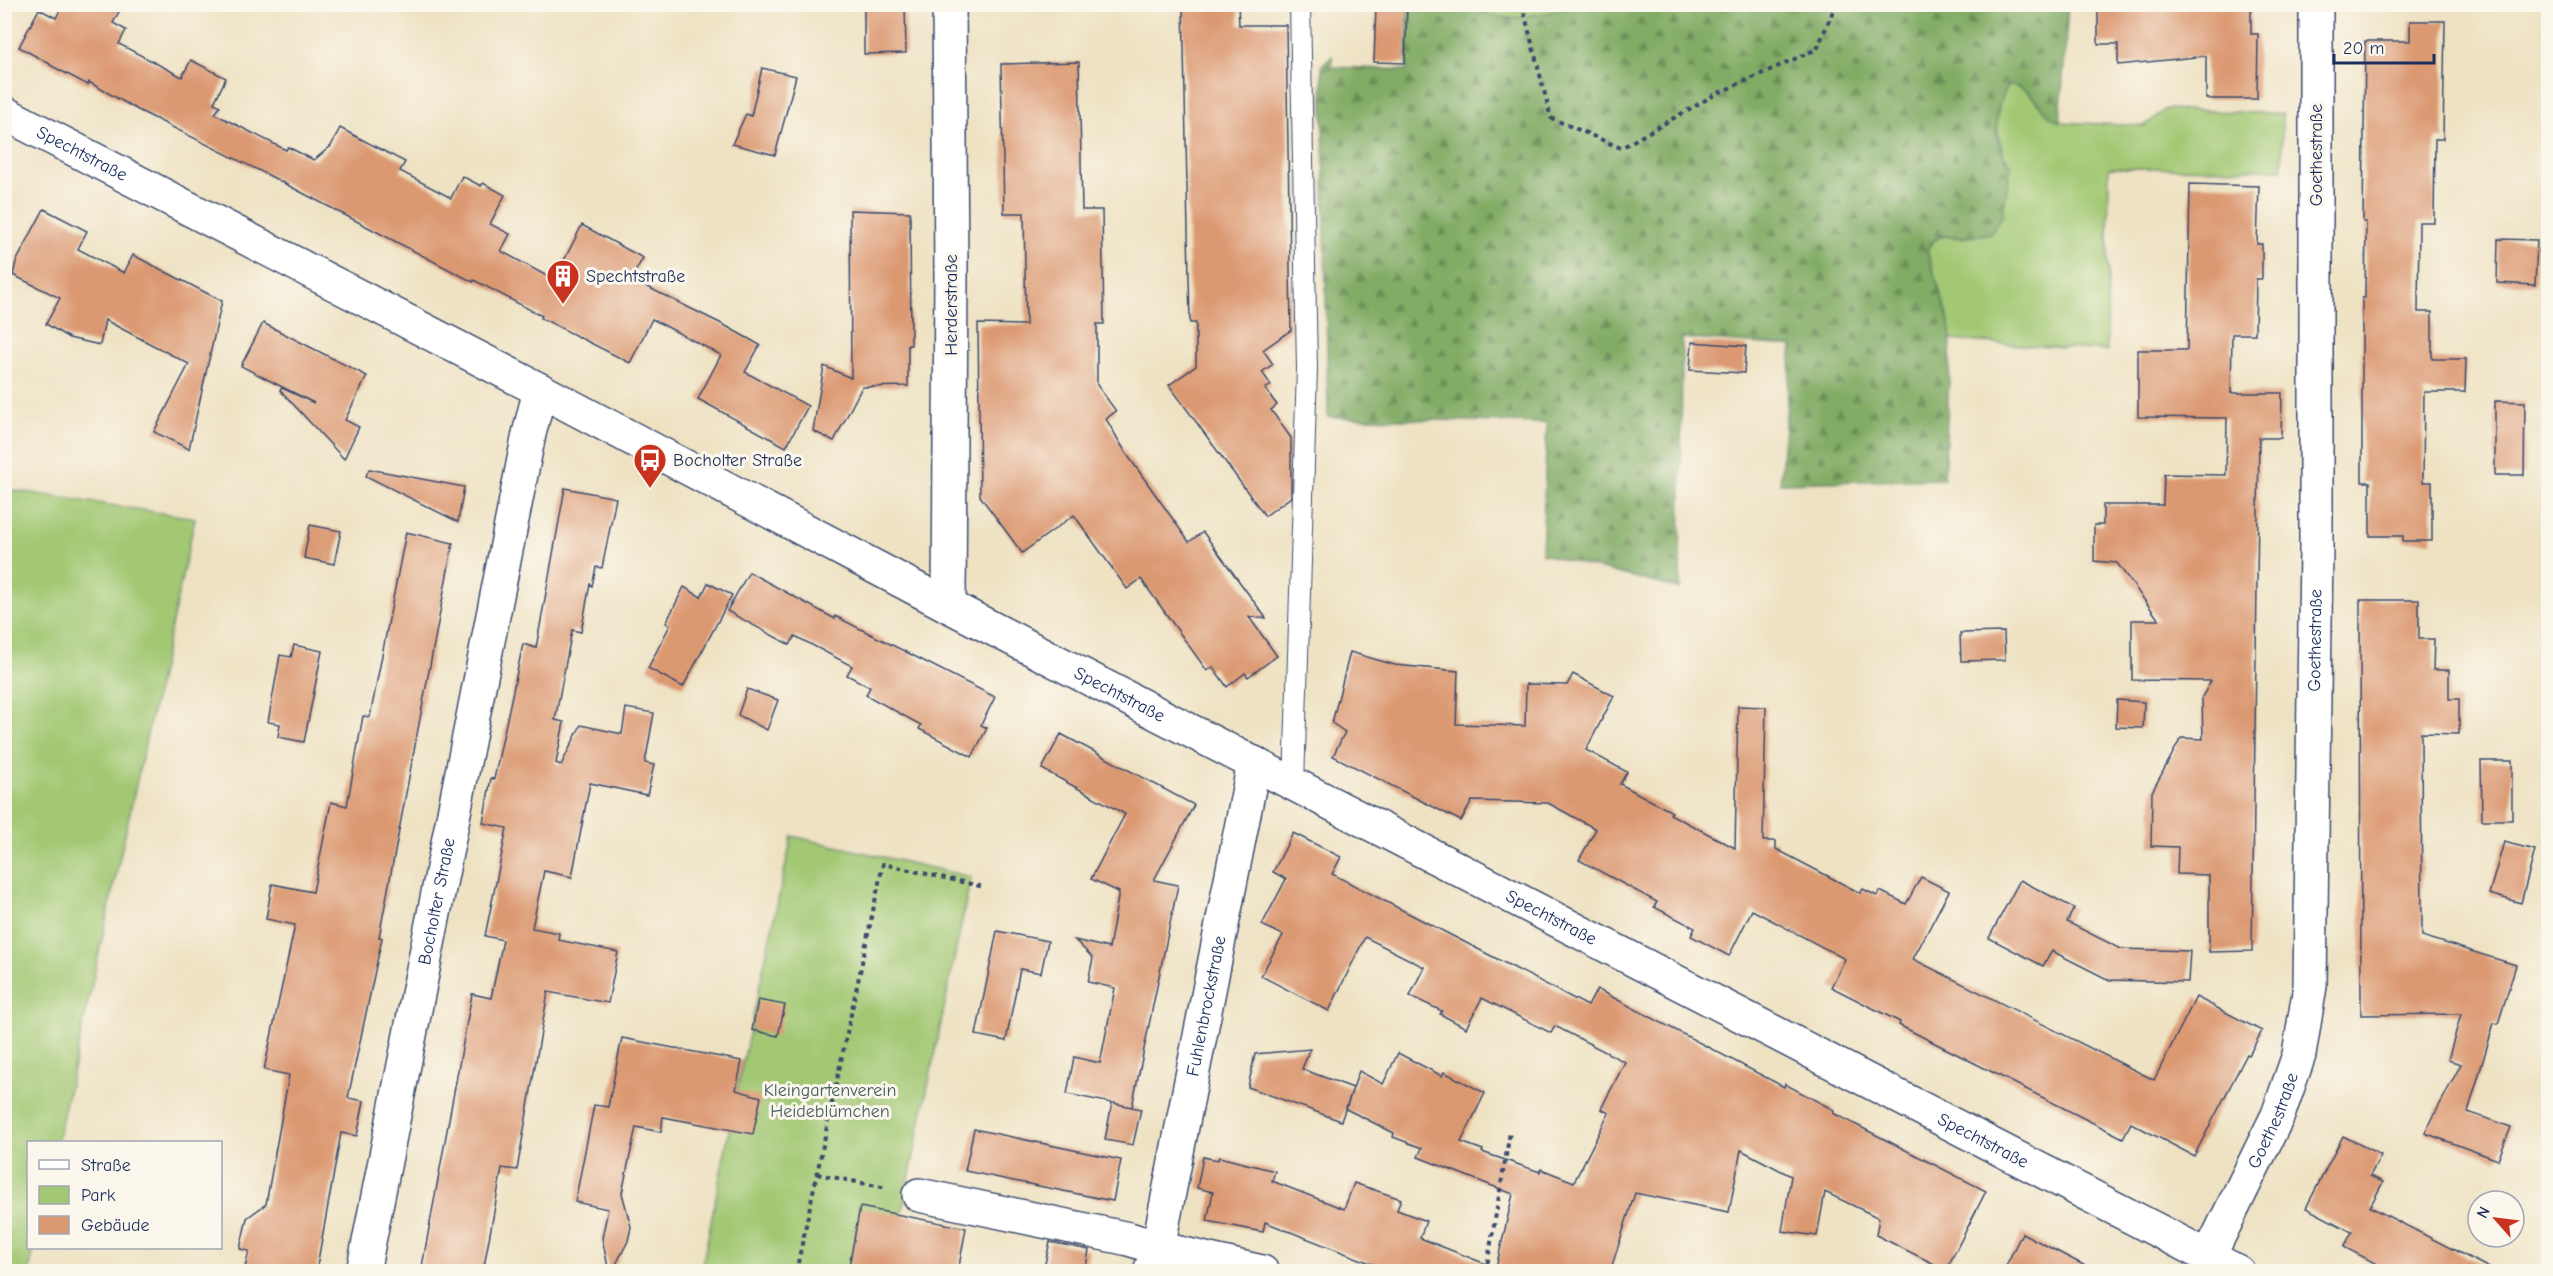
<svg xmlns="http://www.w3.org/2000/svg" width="2553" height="1276" font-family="'Comic Neue',sans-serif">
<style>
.green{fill:#a2c873;stroke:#5e7c68;stroke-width:1.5}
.forest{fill:url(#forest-firs);stroke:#4e6e62;stroke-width:1.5}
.building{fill:#db9972}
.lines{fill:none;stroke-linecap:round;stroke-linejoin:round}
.service-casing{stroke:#3b4a6d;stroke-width:22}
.minor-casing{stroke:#3b4a6d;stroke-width:36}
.path{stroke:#3b4a6d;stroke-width:4;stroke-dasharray:4.5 4.5;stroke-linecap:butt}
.service{stroke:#fff;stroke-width:20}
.minor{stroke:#fff;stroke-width:33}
.labels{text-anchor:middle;stroke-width:6;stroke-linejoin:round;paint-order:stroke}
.street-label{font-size:18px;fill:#1b2f5e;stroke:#fbf7ec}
.poi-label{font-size:18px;fill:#1b2f5e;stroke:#fbf7ec;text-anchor:start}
.park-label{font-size:18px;fill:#445d64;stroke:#fbf7ec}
</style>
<defs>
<pattern id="forest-firs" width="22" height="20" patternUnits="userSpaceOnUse" patternTransform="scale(1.5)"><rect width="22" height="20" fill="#81ac65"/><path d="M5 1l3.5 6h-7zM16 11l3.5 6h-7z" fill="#698c56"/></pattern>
</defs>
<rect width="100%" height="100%" fill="#fbf7ec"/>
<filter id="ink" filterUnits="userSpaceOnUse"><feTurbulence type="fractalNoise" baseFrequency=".0167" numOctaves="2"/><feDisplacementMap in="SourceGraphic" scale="12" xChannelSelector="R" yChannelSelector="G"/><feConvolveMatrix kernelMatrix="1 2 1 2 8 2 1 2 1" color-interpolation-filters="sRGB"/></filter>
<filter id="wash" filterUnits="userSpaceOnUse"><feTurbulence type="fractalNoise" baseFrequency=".008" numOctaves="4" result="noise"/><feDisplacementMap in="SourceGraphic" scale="24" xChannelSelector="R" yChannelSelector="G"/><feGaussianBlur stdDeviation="1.35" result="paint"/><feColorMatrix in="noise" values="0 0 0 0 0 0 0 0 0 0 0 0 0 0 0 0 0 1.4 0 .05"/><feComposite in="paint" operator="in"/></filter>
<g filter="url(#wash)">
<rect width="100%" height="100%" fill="#eee2c3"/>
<!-- green -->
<g class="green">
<path d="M1469,5H1576C1545,18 1498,26 1469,5Z"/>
<path d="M2010,85C2036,88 2037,112 2060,122L2144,126L2166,109L2282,114V169L2109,168L2107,351L1951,340L1948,317L1927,251C1940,227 1949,241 1969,237C1980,234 1993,222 2002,216L2003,196L2009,178L1996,124L2001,94Z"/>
<path d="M5,489L195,518L57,1142H28V1248H34L29,1272L4,1271V1098L7,1079H4V901L7,899L4,890Z"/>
<path d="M792,836L971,877L890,1271L701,1272L739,1081Z"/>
</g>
<!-- forest -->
<path class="forest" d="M1576,5H2068L2060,122C2037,112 2036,87 2009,85C1993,102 1991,148 2011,164L2002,216L1991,233L1970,237L1940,236L1931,243L1927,251L1948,317L1951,340L1944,479L1780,483L1792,346L1682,338L1680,589L1542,554L1547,423L1328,417L1322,65L1332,56V67L1407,70L1408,5H1469L1487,14L1507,19L1546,13Z"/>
<g id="blocks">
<!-- building -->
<g class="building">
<path d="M63,4H123L113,23L126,30L119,44L182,77L191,60L226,78L214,103L220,106L215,114L286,150L288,147L314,160L331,146L340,128L405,162L400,171L451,198L462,176L481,186L483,183L505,195L490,224L510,234L501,251L554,280L582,225L643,258L631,279L724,325L760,345L745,372L808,406L786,447L698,399L721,355L652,319L630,363L541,318L542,316L474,280L473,282L272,177L138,110L89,82L88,85L50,65V64L19,47L39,9L56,18Z"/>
<path d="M864,4H905L906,53L864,54Z"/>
<path d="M1183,4H1238L1239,25H1286L1291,330L1263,350L1273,364L1262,372L1271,385L1265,389L1277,405L1271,410L1291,438V497L1265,516L1169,385L1196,366V323H1190Z"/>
<path d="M2098,4H2251V34H2258L2257,99H2206V56L2118,65V44H2098Z"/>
<path d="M1376,6H1407L1405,63L1374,62Z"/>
<path d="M2410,21H2445L2443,139H2435L2434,222H2419L2418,312H2432V359H2466L2465,392H2424L2423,482H2432V541H2403V536H2370V482H2362V298H2365L2366,222H2363L2365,41H2410Z"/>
<path d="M1079,62L1082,210H1102L1104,324H1097V385L1116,411L1106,419L1126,453L1189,542L1203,532L1266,618L1249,617L1277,656L1248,677L1245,673L1227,687L1213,667L1207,671L1141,579L1127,589L1074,515L1022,553L980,496L978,324L1026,325L1024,213H1004L1001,64Z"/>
<path d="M762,68L796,76L775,155L732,144L746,114L751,116Z"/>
<path d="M2190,184L2259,186L2257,244H2262V279H2256L2255,334H2232L2231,393H2282L2281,438H2259L2252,951L2209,952V875L2177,874L2178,847L2151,846L2152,792L2181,738L2203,739L2202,697L2211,681L2132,680V620H2159L2117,563L2094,561V525H2103V505H2163L2164,474L2226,475L2227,418L2138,417V350H2187Z"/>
<path d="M44,209L87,231L78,249L124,273L133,255L222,301L189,449L154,432L189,364L105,320L100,345L69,338L46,324L60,298L13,275L16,262Z"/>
<path d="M850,210L910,212L911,345H908V386L862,387L834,441L813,431L824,366L851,378Z"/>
<path d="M2498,239L2537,240L2535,285L2497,283Z"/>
<path d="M263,323L367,376L345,420L359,427L344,459L280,390L282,388L314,403L241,366Z"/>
<path d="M1692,342L1746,346L1744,373L1690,370Z"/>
<path d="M2495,401L2525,402L2524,475H2495Z"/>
<path d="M369,469L464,487L458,522L366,476Z"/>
<path d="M565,488L616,498L602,568L596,567L592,586L590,584L581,632L572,630L555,720L564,722L556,763L561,765L581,725L622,734L626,708L654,713L645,763L654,765L647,795L590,783L572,877L544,871L532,928L559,933L558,940L618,952L608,1003L548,992L517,1170L502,1168L483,1272H421L472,994L491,998L503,940L485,936L507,828L483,823L491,778L494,779L523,644L536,648Z"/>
<path d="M310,525L341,531L334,564L304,558Z"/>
<path d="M406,532L453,543L379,937L382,938L348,1098L364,1101L357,1136L341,1133L316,1272H244L249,1251L240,1249L247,1218L266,1204L289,1075L264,1070L295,925L266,919L272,884L313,892L331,802L347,806L363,716L370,717Z"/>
<path d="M749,572L835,619V616L995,697L981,725L987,728L972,757L919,729L921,725L866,695L870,687L847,675L852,666L795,636L790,645L727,611Z"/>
<path d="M708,583L732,595L683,687L648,668L670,625L666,623L684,587L701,597Z"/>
<path d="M2360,600H2419V639H2434L2433,670H2449V699H2459V734L2421,733L2422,936L2516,965L2498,1024L2494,1023L2468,1112L2511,1127L2498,1160L2425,1133L2461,1064L2448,1060L2461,1014L2361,1015Z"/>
<path d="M2004,632L2005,660L1961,661L1960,633Z"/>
<path d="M294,645L322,651L304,742L278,737L280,724L268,722L280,655L291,657Z"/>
<path d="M1350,652L1395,665L1458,671L1456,724L1525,726L1526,684L1567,685L1573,674L1614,696L1586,750L1627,772L1620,784L1672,812L1670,814L1735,848L1738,706L1766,707L1763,841H1776V849L1860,893L1863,889L1877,896L1880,891L1906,904L1921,877L1949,891L1913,959L2154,1080L2196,997L2262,1031L2249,1055L2247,1054L2194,1156L2131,1123L2123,1138L1899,1025L1900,1022L1831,987L1845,959L1752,910L1729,956L1691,936L1695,928L1654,907L1657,902L1579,860L1596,829L1548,803L1472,801L1461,821L1333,756L1345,732L1332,723Z"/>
<path d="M747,689L778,700L767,730L738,715Z"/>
<path d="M2117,700L2144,702L2143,728L2116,727Z"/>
<path d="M1061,734L1194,805L1154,880L1178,885L1132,1107L1113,1103L1141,1109L1133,1145L1105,1140L1112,1103L1067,1094L1074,1057L1100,1063L1115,988L1088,982L1093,958L1075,940L1109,948L1119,892L1091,879L1125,814L1042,769Z"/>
<path d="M2481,761H2512V820H2482Z"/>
<path d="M1293,833L1341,857L1332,874L1474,947L1588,1006L1597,989L1784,1087L1785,1084L1834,1110L1833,1113L1986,1191L1946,1270L1876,1235L1879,1218L1825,1192L1817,1236L1782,1231L1791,1176L1741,1150L1729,1212L1635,1193L1610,1272H1393L1265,1222L1263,1232L1207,1221L1213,1192L1197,1188L1203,1157L1218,1160L1219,1157L1275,1171L1272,1181L1344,1209L1354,1183L1401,1199L1397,1210L1426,1221L1420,1238L1496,1268L1513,1194L1418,1157L1422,1148L1393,1137L1394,1133L1346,1109L1353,1088L1341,1121L1248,1087L1255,1054L1310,1049L1302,1069L1353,1088L1359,1071L1383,1084L1398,1053L1442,1076L1444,1072L1485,1093L1461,1142L1483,1150L1482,1152L1540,1172L1541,1169L1574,1182L1609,1113L1601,1109L1625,1062L1555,1026L1551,1033L1482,998L1466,1028L1440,1014L1442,1011L1410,996L1424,967L1365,937L1329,1011L1261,976L1283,935L1262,925L1286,879L1273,872Z"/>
<path d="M2504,842L2535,850L2521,903L2489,894Z"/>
<path d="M2020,880L2074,908L2067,922L2121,949L2190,951L2188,982L2109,980L2052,951L2043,966L1989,938Z"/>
<path d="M997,931L1048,941L1041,973L1020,969L1006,1041L976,1035Z"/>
<path d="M758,1000L785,1005L778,1036L752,1030Z"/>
<path d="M622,1038L742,1061L736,1090L761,1097L753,1134L663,1117L661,1132L636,1127L622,1193L631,1227L628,1241L612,1272H609L602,1238L608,1209L575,1202L594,1105L608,1107Z"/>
<path d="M974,1129L1121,1160L1113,1201L965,1171Z"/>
<path d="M2343,1136L2381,1155L2370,1176L2383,1182L2370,1207L2497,1272H2392L2344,1247L2352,1232L2306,1208Z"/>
<path d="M860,1207L966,1228L958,1272H848Z"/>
<path d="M2022,1233L2097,1272H2003Z"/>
<path d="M1050,1242L1089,1250L1085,1272H1043Z"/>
</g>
</g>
</g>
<g filter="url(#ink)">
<use href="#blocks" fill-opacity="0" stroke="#3b4a6d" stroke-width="1.5"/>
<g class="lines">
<defs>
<path id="service" d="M1294,784L1307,368L1300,4"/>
<g id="minor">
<path d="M949,4L951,271L949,606"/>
<path id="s1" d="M4,113L540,390L949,606L2238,1272"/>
<path d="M919,1195L1129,1239L1158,1248L1262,1272"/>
<path id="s2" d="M2209,1256L2278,1115L2299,1055L2310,986L2316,549V4"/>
<path id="s3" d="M363,1272L529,434L540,390"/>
<path id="s4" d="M1150,1272L1158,1248L1254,763"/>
</g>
</defs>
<!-- service casing -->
<use href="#service" class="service-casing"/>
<!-- minor casing -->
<use href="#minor" class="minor-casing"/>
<!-- path -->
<g class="path">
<path d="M1522,4L1551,118L1621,148L1716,94L1817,49L1836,4"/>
<path d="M817,1174L887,1188"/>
<path d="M796,1272L883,864L984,887"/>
<path d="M1486,1272L1510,1132"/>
</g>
<!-- service -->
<use href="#service" class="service"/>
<!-- minor -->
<use href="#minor" class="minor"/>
</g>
</g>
<!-- icons -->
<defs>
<symbol id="building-pin" viewBox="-11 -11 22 30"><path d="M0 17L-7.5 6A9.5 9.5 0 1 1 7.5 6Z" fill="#c8321e" stroke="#fbf7ec"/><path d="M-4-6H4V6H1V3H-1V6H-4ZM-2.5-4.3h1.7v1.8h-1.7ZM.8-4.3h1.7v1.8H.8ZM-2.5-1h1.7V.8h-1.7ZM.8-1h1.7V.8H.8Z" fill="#fff"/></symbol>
<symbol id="bus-pin" viewBox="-11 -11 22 30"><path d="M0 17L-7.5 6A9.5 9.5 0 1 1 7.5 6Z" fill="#c8321e" stroke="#fbf7ec"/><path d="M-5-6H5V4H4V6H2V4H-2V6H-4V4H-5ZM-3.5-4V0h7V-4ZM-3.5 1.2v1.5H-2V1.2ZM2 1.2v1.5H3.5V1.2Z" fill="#fff"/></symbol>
</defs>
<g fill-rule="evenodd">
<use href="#building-pin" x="544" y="257" width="38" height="52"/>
<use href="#bus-pin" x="631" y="441" width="38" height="52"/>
</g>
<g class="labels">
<!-- street labels -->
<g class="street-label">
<text dy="6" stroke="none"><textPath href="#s1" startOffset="88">Spechtstraße</textPath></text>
<text transform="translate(2316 155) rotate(-90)" y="6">Goethestraße</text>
<text transform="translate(951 305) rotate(-90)" y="6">Herderstraße</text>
<text dy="6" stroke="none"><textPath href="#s2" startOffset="636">Goethestraße</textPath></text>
<text dy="6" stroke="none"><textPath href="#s1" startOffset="1258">Spechtstraße</textPath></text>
<text dy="6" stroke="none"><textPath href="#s3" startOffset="378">Bocholter Straße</textPath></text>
<text dy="6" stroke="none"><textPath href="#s1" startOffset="1744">Spechtstraße</textPath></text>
<text dy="6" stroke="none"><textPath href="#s4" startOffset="272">Fuhlenbrockstraße</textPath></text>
<text dy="6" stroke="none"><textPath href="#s2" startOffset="150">Goethestraße</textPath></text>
<text dy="6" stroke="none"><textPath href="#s1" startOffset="2230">Spechtstraße</textPath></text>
</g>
<!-- poi labels -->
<g class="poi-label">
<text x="586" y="282">Spechtstraße</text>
<text x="673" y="466">Bocholter Straße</text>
</g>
<!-- park labels -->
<g class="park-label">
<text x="830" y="1096">Kleingartenverein<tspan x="830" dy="21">Heideblümchen</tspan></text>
</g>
</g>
<!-- margin -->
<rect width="2553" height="1276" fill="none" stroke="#fbf7ec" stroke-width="24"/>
<!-- legend -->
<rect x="27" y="1141" width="195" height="108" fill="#fbf7ec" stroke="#a1a7b3" stroke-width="1.5"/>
<rect x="39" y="1160" width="30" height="9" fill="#ffffff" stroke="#a1a7b3" stroke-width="1.5"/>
<text x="81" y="1171" font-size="18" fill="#1b2f5e">Straße</text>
<rect x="39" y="1186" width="30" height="18" fill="#a2c873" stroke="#a1a7b3" stroke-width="1.5"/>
<text x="81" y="1201" font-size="18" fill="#1b2f5e">Park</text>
<rect x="39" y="1216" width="30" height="18" fill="#db9972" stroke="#a1a7b3" stroke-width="1.5"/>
<text x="81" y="1231" font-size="18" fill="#1b2f5e">Gebäude</text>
<!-- north arrow -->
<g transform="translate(2496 1219) rotate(298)"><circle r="28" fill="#fbf7ec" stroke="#a1a7b3" stroke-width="1.5"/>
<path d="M0-4.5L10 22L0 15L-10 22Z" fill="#c8321e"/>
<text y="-9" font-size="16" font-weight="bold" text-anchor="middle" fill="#1b2f5e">N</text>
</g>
<!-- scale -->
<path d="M2334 54v9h100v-9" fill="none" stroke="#1b2f5e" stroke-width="3"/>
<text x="2343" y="54" font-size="18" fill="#1b2f5e" stroke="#fbf7ec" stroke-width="4.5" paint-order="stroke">20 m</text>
</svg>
